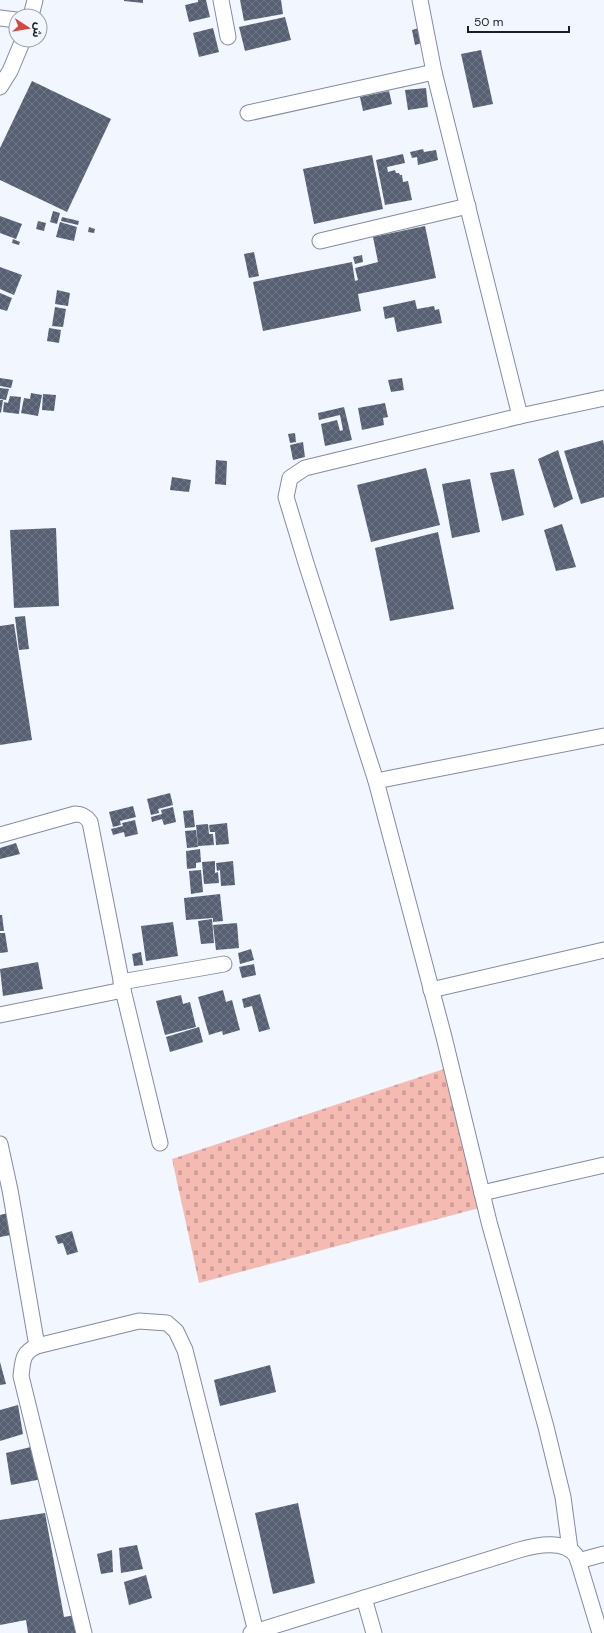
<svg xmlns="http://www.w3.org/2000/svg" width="604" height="1633" font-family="'DM Sans','Noto Sans Arabic',sans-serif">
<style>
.cemetery{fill:url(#cemetery-stones)}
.building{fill:url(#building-cross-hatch)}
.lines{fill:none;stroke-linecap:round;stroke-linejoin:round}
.minor-casing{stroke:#838b9f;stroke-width:17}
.minor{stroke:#fff;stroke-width:15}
</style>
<defs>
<pattern id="cemetery-stones" width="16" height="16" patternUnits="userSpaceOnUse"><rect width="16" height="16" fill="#f5bbb2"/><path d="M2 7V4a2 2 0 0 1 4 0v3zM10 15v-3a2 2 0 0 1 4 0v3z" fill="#d1a099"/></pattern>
<pattern id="building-cross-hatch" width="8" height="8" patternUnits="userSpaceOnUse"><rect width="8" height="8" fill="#576072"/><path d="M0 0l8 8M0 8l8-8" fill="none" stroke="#707785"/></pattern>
</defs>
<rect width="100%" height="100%" fill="#f2f6ff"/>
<!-- cemetery -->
<path class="cemetery" d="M444,1069L479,1208L199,1283L172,1159Z"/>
<!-- building -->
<g class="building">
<path d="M124,0H143V3L124,1Z"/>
<path d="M198,0H206L210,17L189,22L185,5L198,2Z"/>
<path d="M240,0H281L283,14L244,21Z"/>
<path d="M285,17L291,40L245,51L239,27Z"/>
<path d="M213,28L219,52L199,57L193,33Z"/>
<path d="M419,28L422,43L415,45L412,30Z"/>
<path d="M481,50L493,104L473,108L461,54Z"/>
<path d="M32,81L111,119L67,212L0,180V148Z"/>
<path d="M426,88L428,107L408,110L405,90Z"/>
<path d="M389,91L392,104L363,111L360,97Z"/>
<path d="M423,149L424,152L436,150L438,160L418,165L417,157L412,158L410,152Z"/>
<path d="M403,154L405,163L387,167L388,172L395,170L396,173H399L400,175H402L403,182L408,181L412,200L385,205L376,160Z"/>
<path d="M372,155L383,209L314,224L303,169Z"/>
<path d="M53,211L60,213L57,224L50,222Z"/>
<path d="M0,216L22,224L16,239L0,233Z"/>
<path d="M62,217L79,221L78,225L61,221Z"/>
<path d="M38,221L46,223L44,231L36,229Z"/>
<path d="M60,222L77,227L74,241L56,237Z"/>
<path d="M425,226L436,278L358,294L361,311L263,331L253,282L352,262L355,281L358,280L355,268L378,262L373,237Z"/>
<path d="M89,227L95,229L94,233L88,232Z"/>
<path d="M13,239L20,242L19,245L12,243Z"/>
<path d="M254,252L259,276L249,278L244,254Z"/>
<path d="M362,255L363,262L355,264L353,257Z"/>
<path d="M0,267L22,275L14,295L0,289Z"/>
<path d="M57,290L70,293L68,306L55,304Z"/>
<path d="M0,293L12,298L7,311L0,309Z"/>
<path d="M415,300L417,309L434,306L435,310L439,309L442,323L397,332L394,317L385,319L383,307Z"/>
<path d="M55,307L66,309L63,327L52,326Z"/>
<path d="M49,328L61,330L59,343L47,341Z"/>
<path d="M0,378L13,380L11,388L0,386Z"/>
<path d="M402,378L404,390L391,392L388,380Z"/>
<path d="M0,388L9,389L6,400L0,399Z"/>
<path d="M31,393L42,395L38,416L21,413L24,398L30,399Z"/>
<path d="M43,394L56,395L54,411L42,410Z"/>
<path d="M10,396L21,397L19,414L3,412L4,402L8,403Z"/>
<path d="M0,400H3L1,413L0,412Z"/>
<path d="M385,403L388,417L383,418L384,425L362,430L358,408Z"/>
<path d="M344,407L352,440L325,446L321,424L337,420L340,431L343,430L340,415L319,420L318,413Z"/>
<path d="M295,433L296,442L290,443L288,434Z"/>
<path d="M603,440L604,445V497L581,504L564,451Z"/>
<path d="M303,442L305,457L293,460L290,445Z"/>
<path d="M558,450L573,499L554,508L538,459Z"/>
<path d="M216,460L227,461L226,485L215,484Z"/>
<path d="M426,468L440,525L371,542L357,485Z"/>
<path d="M514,469L524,515L502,521L490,473Z"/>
<path d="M172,477L191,480L189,492L170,490Z"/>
<path d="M470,479L480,532L452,538L442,484Z"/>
<path d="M562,524L576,567L556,571L544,530Z"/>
<path d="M56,528L59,606L14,608L10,530Z"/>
<path d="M438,532L454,609L390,621L375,548Z"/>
<path d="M25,616L29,649L19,650L15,617Z"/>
<path d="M14,624L32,740L0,745V626Z"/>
<path d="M170,793L173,805L158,809L159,813L151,815L147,799Z"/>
<path d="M133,806L136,817L120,821L121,825L113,827L109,812Z"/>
<path d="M173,807L176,822L164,825L162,819L152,822L151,817L162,814L161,810Z"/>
<path d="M193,810L195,827L185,828L183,811Z"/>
<path d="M135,820L138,834L125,837L124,832L113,835L111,829L123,826L122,823Z"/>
<path d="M227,823L229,844L216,845L215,832H210L209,825Z"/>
<path d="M208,824L209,834H213L214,845L198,846L196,825Z"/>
<path d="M196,830L198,847L187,848L185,831Z"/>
<path d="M16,843L20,854L0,859V848Z"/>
<path d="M200,849L201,862L196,863V868L187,869L186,851Z"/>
<path d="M215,861V873L218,872L219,883L204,884L202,862Z"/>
<path d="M233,861L235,885L221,886L220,870L217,871L216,863Z"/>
<path d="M201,870L203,892L191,894L189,871Z"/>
<path d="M220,894L223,921L213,922V918L186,920L184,898Z"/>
<path d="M0,915H2L4,931H0Z"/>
<path d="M212,919L214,943L201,944L198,921Z"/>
<path d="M173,922L178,956L146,961L141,926Z"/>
<path d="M237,923L239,948L216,950L213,925Z"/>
<path d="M0,933H5L8,952L0,953Z"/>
<path d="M251,949L254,960L240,964L238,953Z"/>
<path d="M141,952L143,965L134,966L132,954Z"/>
<path d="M38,962L43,989L3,996L0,969Z"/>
<path d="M254,964L256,975L242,978L239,967Z"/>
<path d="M223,990L226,1002L232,1000L240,1030L223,1035L222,1031L209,1035L198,997Z"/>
<path d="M260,994L270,1029L259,1032L252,1006L244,1008L242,999Z"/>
<path d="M181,995L183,1004L190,1002L196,1027L165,1035L156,1001Z"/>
<path d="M199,1027L203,1042L170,1052L166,1037Z"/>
<path d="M12,1212L16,1234L0,1237V1215Z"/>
<path d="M72,1231L78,1252L67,1255L63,1243L58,1244L55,1236Z"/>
<path d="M0,1362L6,1384L0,1385Z"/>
<path d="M270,1365L276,1392L220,1406L214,1380Z"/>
<path d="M18,1405L23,1434L0,1441V1410Z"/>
<path d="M35,1446L42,1479L11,1485L6,1453Z"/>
<path d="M298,1503L315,1583L273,1594L255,1513Z"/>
<path d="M45,1513L64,1617L76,1615L81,1633H28L26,1620L0,1625V1520Z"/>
<path d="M137,1545L143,1569L121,1573L119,1548Z"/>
<path d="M112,1550L113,1572L101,1574L97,1554Z"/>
<path d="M146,1575L152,1598L129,1605L124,1582Z"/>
</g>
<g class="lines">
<defs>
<g id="minor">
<path d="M221,0L228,37"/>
<path d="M420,0L434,72L520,416"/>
<path d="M31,16L35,0"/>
<path d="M0,18L16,20"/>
<path d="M0,87L10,71L23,40"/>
<path d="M248,113L434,72"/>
<path d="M320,241L468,206"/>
<path d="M376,781L604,736"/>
<path d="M0,835L75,814C82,814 86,816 90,822L123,990L160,1143"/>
<path d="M121,982L224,964"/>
<path d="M431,990L604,950"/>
<path d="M0,1015L123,990"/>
<path d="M0,1144L10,1190L37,1346"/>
<path d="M482,1193L604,1165"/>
<path d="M570,1549L563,1497L546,1427L489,1222L444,1037L376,781L306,563L286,497L290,478L305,468L520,416L604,398"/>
<path d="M578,1561L604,1554"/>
<path d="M364,1598L374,1633"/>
<path d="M84,1633L21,1376C23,1360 22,1353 37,1346L139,1321L167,1323L176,1331L185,1350L256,1632"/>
<path d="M251,1633L519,1550C536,1545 566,1539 577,1557L600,1633"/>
</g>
</defs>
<!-- minor casing -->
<use href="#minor" class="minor-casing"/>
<!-- minor -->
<use href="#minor" class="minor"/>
</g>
<!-- north arrow -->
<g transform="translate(28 28) rotate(102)"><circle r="19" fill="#f2f6ff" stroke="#9b9fa7"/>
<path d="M0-3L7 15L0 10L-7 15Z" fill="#d6483d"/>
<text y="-6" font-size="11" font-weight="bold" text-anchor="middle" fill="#191d24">ش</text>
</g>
<!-- scale -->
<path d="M468 26v6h101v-6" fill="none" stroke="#191d24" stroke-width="2"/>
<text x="474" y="26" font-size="12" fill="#191d24" stroke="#f2f6ff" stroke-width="3" paint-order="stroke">50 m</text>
</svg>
